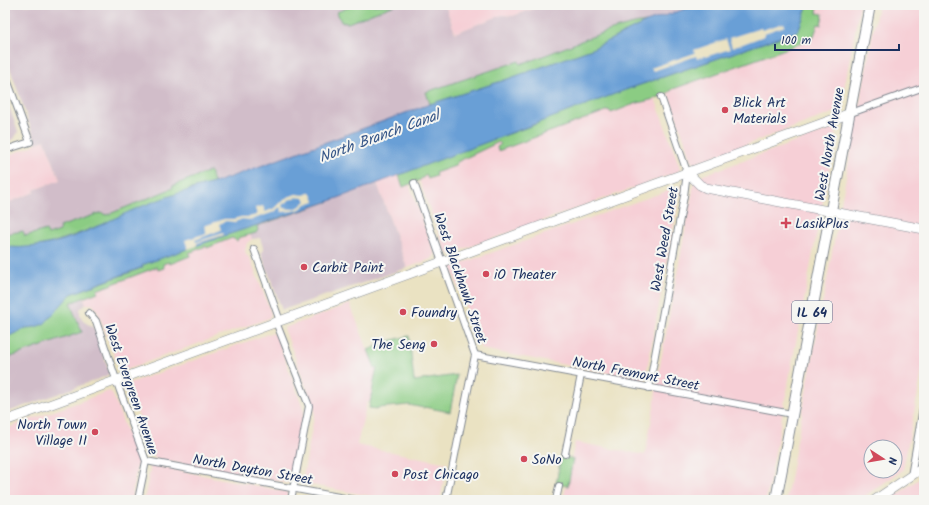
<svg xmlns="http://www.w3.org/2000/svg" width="929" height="505" font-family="Kalam,sans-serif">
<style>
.built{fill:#f6cfd6;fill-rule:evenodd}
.industrial{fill:#d1bdc9}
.green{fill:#8bcc83;stroke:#537e70}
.water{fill:#699fd6;stroke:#42679a}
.pier{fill:#eae2c2;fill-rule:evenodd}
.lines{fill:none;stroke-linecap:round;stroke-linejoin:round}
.street-casing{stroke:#828890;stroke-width:8}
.secondary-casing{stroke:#828890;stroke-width:10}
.primary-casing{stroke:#828890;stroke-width:12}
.street{stroke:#fff;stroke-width:6}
.secondary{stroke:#fff;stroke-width:9}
.primary{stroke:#fff;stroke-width:10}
.poi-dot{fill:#d1495b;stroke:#f6f6f2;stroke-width:1.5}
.labels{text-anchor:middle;stroke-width:4;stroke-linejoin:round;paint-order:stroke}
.shield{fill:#f6f6f2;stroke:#5d6b8a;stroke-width:1}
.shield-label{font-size:13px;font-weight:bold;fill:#1b2f5e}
.poi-label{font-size:14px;fill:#1b2f5e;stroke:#f6f6f2;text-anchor:start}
.street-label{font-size:14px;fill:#1b2f5e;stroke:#f6f6f2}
.water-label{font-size:15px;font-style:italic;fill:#365688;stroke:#f6f6f2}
</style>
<rect width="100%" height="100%" fill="#f6f6f2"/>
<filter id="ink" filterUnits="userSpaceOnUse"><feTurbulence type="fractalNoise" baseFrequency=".025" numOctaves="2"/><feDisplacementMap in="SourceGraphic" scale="8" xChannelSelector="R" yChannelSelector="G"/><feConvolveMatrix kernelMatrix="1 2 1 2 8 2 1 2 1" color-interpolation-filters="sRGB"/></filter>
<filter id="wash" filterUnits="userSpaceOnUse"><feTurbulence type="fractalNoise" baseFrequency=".012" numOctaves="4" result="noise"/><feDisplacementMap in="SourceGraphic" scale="16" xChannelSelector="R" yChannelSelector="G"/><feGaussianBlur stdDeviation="0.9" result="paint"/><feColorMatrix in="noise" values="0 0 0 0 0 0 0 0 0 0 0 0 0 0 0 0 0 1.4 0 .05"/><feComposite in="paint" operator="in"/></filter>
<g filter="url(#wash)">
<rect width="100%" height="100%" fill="#eae2c2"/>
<!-- built -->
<g class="built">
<path d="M445,5H544L513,16L502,15L455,33Z"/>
<path d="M808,5H860L840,110L838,111L696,163L692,161L668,93L655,98L679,165L680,169L678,172L450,254L445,250L419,180L409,184L435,254L431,259L407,268L377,183L628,89L798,31Z"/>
<path d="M878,5H924V361L903,470L859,500H786ZM871,447H895V471H871Z"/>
<path d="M837,127L766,500H563L575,442L645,455L655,401L657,381L695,178Z"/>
<path d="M45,140L60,180L34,190L35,192L5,204V156L31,147L36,143Z"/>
<path d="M681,186L645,380L481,349L451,267Z"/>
<path d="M250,234L252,239L247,243L245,251L247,256L250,258L271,313L269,318L125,370L119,368L97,310L92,304H86L81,290L224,236L238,238Z"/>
<path d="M350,304L375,368H377L372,386L373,391L370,402H367L357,445L447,463L440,500H391L302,483L315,411L284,328Z"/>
<path d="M271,333L276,335L304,411L289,483L155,459L128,388V385L130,383Z"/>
<path d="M109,391L112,393L138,461L131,500H5V429Z"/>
<path d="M151,465L288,492L286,500H144Z"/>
<path d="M924,476V500H889L913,483Z"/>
</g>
<!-- industrial -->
<g class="industrial">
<path d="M13,5H445L455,33L502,15L513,16L544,5H697L646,22L592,49L430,104L214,183L194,188L98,226L5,247V204L35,192L34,190L60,180L45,140L36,143L5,54V8Z"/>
<path d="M5,94L18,132L14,139L5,142Z"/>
<path d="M377,183L407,268L282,310L261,253L264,250L260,238L252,239L250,234L258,230L256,226L330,201Z"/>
<path d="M81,290L86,304L80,309V315L83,321L94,328L109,372V374L104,377L5,413V338Z"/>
</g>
<!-- green -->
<g class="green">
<path d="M354,5H395L348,23L341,22L337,12Z"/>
<path d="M808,5H818L817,13L823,14L821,25L818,24L814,36L801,40L802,43L673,89C663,98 650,100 638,103C628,106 620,110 611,113L609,110L498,151L497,147L501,144L499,142L457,162L455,166L435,173L436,176L428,179L426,175L420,180L403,187L399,175L425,165L487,135L498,138L539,123L545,116C558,115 568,114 577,104C591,102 601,103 610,91L628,89L798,31Z"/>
<path d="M646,22L592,49L505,80L430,104L426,92L519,61L520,64C562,51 603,28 646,22Z"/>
<path d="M210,171L214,183L194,188L72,236L51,243L27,248L5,247V234L23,231L25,236L46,230L48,235L60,231L59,227L100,213L107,215L173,188L172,186Z"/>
<path d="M330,201L257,226L258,230L256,233L238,238L237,241L232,238L207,248L206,246L189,253L190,256L170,264L169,262L163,264L164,268L158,270L157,267L97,290L98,292L70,303L82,332L5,359V338L26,328L35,327L71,294L142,268V266L185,240Z"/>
<path d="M409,336L414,381L457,375L450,412L424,407V408L409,405L377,408V409L369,408C372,395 373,382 377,368H375L368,350L392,340Z"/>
<path d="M561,456L573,459L568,486L556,484Z"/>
</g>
<!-- water -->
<path class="water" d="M697,5H808L798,31L628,89L330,201L224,236L142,265L143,267L71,294L44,324L35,327L26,328L5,338V247C12,247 19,248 26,247C62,246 101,224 133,210C159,199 187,190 214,183L430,104L505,80L592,49L646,22Z"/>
<!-- pier -->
<g class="pier">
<path d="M784,23L785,26L764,33V36L732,48L729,38L761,28L762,30Z"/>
<path d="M726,39L730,49L705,57V56L697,59L696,56L653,71L651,68L695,53L694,50Z"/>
<path d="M311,192L315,201L306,204L300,209L292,211L282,212L280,207L274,212L251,220L242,219L235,222L226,221L219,224L221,230L195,240L196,242L223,233L224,235L197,243V246L188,249L185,240L207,233L204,226L224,219H234L241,217H249L257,215L255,208L263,206L265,212L273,209L279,204V203L282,202L288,197L296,194L304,195ZM296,197L304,198L306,201L299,207L292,209L283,208L282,205L289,200Z"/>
</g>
</g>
<g filter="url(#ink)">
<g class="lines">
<defs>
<g id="street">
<path d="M5,74L30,142L5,150"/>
<path d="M848,114L924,87"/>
<path d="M414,183L475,355L446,500"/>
<path d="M254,249L280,321"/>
<path d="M89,313L96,321L120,391L146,461L138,500"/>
<path d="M276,322L309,406L291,500"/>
<path d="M475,355L792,414"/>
<path d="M649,388L684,196L687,172L661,97"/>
<path d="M565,454L581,375"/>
<path d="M146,461L355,500"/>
<path d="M911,476L924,402"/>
<path d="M556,500L559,486"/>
</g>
<g id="secondary">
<path d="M687,172L700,185L706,188L924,229"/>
<path d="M5,421L848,114"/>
<path d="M875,500L924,467"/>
</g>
<path id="primary" d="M776,500L870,5"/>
</defs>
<!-- street casing -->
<use href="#street" class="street-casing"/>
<!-- secondary casing -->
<use href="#secondary" class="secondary-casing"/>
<!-- primary casing -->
<use href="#primary" class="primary-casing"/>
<!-- street -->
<use href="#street" class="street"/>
<!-- secondary -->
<use href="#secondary" class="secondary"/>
<!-- primary -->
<use href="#primary" class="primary"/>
</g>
</g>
<!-- markers -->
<g class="poi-dot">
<circle cx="725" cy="110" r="4"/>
<path d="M784 217h4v4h4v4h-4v4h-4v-4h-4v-4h4z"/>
<circle cx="304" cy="267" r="4"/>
<circle cx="486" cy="274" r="4"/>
<circle cx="403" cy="312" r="4"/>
<circle cx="434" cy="344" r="4"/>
<circle cx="95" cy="432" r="4"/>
<circle cx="524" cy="459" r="4"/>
<circle cx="395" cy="474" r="4"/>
</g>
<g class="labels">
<!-- shield labels -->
<rect class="shield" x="792" y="301" width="40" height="22" rx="3"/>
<g class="shield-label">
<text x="812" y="317">IL 64</text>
</g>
<!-- poi labels -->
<g class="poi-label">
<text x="733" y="107">Blick Art<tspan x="733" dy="16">Materials</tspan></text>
<text x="795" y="228">LasikPlus</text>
<text x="312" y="272">Carbit Paint</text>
<text x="494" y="279">iO Theater</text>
<text x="411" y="317">Foundry</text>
<text x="426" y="349" text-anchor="end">The Seng</text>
<text x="87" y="429" text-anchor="end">North Town<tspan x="87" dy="16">Village II</tspan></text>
<text x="532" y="464">SoNo</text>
<text x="403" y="479">Post Chicago</text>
</g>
<!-- street labels -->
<g class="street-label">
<text transform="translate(829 144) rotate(-80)" y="5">West North Avenue</text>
<text transform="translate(664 239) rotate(-80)" y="5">West Weed Street</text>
<text transform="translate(461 278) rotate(71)" y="5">West Blackhawk Street</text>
<text transform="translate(636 373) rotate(11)" y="5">North Fremont Street</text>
<text transform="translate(132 389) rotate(71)" y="5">West Evergreen Avenue</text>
<text transform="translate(253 469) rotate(10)" y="5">North Dayton Street</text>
</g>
<!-- water labels -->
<g class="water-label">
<text transform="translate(379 136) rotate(-20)" y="5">North Branch Canal</text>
</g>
</g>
<!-- margin -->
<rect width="929" height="505" fill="none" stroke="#f6f6f2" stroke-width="20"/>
<!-- north arrow -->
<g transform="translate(883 459) rotate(102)"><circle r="19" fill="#f6f6f2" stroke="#9ea6b7"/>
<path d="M0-3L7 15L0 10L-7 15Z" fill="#d1495b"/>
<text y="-6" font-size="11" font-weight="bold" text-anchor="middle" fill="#1b2f5e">N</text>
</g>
<!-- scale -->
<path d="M775 44v6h124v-6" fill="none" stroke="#1b2f5e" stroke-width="2"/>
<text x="781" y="44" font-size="12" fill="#1b2f5e" stroke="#f6f6f2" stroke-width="3" paint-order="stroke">100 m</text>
</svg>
